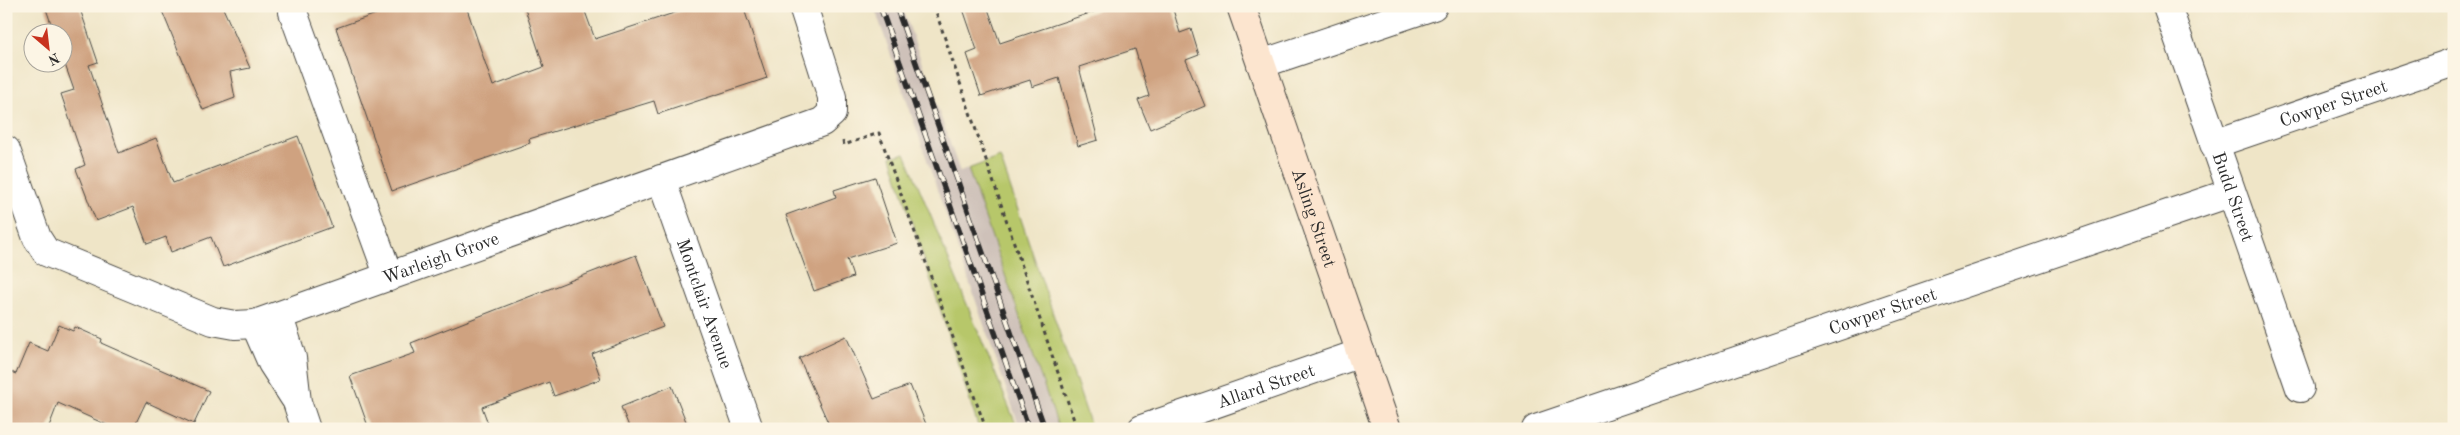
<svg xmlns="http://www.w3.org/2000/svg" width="2460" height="435" font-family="'Old Standard TT',serif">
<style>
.industrial{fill:#cec1b9}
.green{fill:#b7c76a;stroke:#71794a}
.building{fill:#cfa280}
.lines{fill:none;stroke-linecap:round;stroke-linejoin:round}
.street-casing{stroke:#484742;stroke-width:30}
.secondary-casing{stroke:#484742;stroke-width:30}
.path{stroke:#484742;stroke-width:3;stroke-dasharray:4 4;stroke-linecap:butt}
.street{stroke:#fff;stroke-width:28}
.secondary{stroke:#fce5cf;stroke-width:28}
.rail-casing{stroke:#2b2b2b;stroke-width:5.5}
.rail{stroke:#fcf5e5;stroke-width:4;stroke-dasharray:11;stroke-linecap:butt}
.labels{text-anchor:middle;stroke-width:5;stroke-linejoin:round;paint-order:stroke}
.street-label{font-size:18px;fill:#2b2b2b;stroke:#fcf5e5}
</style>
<rect width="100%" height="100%" fill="#fcf5e5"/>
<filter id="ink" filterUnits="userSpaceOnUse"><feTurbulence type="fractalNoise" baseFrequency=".02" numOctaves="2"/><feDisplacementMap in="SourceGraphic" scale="10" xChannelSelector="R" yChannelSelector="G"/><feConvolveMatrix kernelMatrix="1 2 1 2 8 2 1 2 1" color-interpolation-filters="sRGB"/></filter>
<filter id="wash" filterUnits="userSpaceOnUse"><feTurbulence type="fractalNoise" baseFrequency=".0096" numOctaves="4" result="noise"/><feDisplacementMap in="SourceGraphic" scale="20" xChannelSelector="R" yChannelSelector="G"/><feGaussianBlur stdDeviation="1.12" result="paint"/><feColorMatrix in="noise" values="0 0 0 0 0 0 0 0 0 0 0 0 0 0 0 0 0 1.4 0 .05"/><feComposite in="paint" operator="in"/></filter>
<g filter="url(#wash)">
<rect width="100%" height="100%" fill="#efe5c7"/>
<!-- industrial -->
<path class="industrial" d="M874,6H902L960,172L968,169L1059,429H1020Z"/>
<!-- green -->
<g class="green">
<path d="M905,153L1018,429H979L891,157Z"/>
<path d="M1000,157L1092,429H1059L968,169Z"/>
</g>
<g id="blocks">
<!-- building -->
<g class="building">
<path d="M45,6H79L98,62L89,65L119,153L156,138L173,183L298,136L332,227L223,267L211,237L171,252L166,237L147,244L133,207L96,221L76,169L85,165L61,94L74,90L62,56V32H54Z"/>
<path d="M160,6H222L250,68L230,72L235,98L203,110Z"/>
<path d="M399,6H466L493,86L544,67L524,6H583L595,39L695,6H743L767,78L658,114L654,101L529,139L530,143L392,191L336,28Z"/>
<path d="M962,6H987L1000,43L1111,6H1172L1180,33L1191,29L1199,55L1186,60L1205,106L1150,129L1138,100L1149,96L1135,49L1079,67L1098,140L1078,146L1059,78L1032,87L1030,80L981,96L967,54L977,50Z"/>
<path d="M875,177L897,243L847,259L853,277L814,291L786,215L836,197L834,190Z"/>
<path d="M636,255L663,327L592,354L601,379L554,396L549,382L482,407L490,429H369L350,376L415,353L411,343Z"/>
<path d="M59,325L73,331L75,327L102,339L101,343L209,391L194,424L146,402L133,429H116L58,403L48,429H6V370L16,374L29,343L48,351Z"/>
<path d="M846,336L874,399L910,385L928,429H831L799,358Z"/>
<path d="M672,386L689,429H630L621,407Z"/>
</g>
</g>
</g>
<g filter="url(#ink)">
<use href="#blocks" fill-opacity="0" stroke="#484742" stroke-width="1"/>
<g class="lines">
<defs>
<g id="street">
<path id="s1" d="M2167,6L2300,388"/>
<path d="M293,12L389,277"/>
<path d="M1261,64L1433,6"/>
<path id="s2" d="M2214,144L2454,62"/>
<path id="s3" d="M6,150L37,238L46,252L213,321L235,325L255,324L822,122L832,113V97L803,6"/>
<path id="s4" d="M661,179L749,429"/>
<path d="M279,317L292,358L297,402L306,429"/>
<path d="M255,324L272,363L294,397"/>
<path id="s5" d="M1142,429L1361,353"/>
<path id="s6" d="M1536,429L2230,193"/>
</g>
<g id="secondary">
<path id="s7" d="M1241,6L1387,429"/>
</g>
</defs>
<!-- street casing -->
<use href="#street" class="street-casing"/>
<!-- secondary casing -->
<use href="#secondary" class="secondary-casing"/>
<!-- path -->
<g class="path">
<path d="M934,6L1077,429"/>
<path d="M843,141L844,145L879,133L986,429"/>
</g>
<!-- street -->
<use href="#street" class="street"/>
<!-- secondary -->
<use href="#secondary" class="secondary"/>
<defs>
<g id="rail">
<path d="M880,6L1029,429"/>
<path d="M896,6L1045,429"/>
</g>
</defs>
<!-- rail casing -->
<use href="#rail" class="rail-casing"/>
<!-- rail -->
<use href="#rail" class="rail"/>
</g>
</g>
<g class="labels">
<!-- street labels -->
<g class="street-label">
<text dy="6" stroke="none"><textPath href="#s2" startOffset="126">Cowper Street</textPath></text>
<text dy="6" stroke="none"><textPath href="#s1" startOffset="202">Budd Street</textPath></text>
<text dy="6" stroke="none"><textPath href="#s7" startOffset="224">Asling Street</textPath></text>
<text dy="6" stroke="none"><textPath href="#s3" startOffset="530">Warleigh Grove</textPath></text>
<text dy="6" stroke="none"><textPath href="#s4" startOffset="132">Montclair Avenue</textPath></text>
<text dy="6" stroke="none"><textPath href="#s6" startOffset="366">Cowper Street</textPath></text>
<text dy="6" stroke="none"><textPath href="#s5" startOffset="131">Allard Street</textPath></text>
</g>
</g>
<!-- margin -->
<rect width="2460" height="435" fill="none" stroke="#fcf5e5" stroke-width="25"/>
<!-- north arrow -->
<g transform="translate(48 48) rotate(152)"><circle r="24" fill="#fcf5e5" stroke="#a8a49b"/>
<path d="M0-4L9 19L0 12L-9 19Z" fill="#c8321e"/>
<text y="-8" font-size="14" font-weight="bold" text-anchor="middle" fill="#2b2b2b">N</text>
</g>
</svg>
